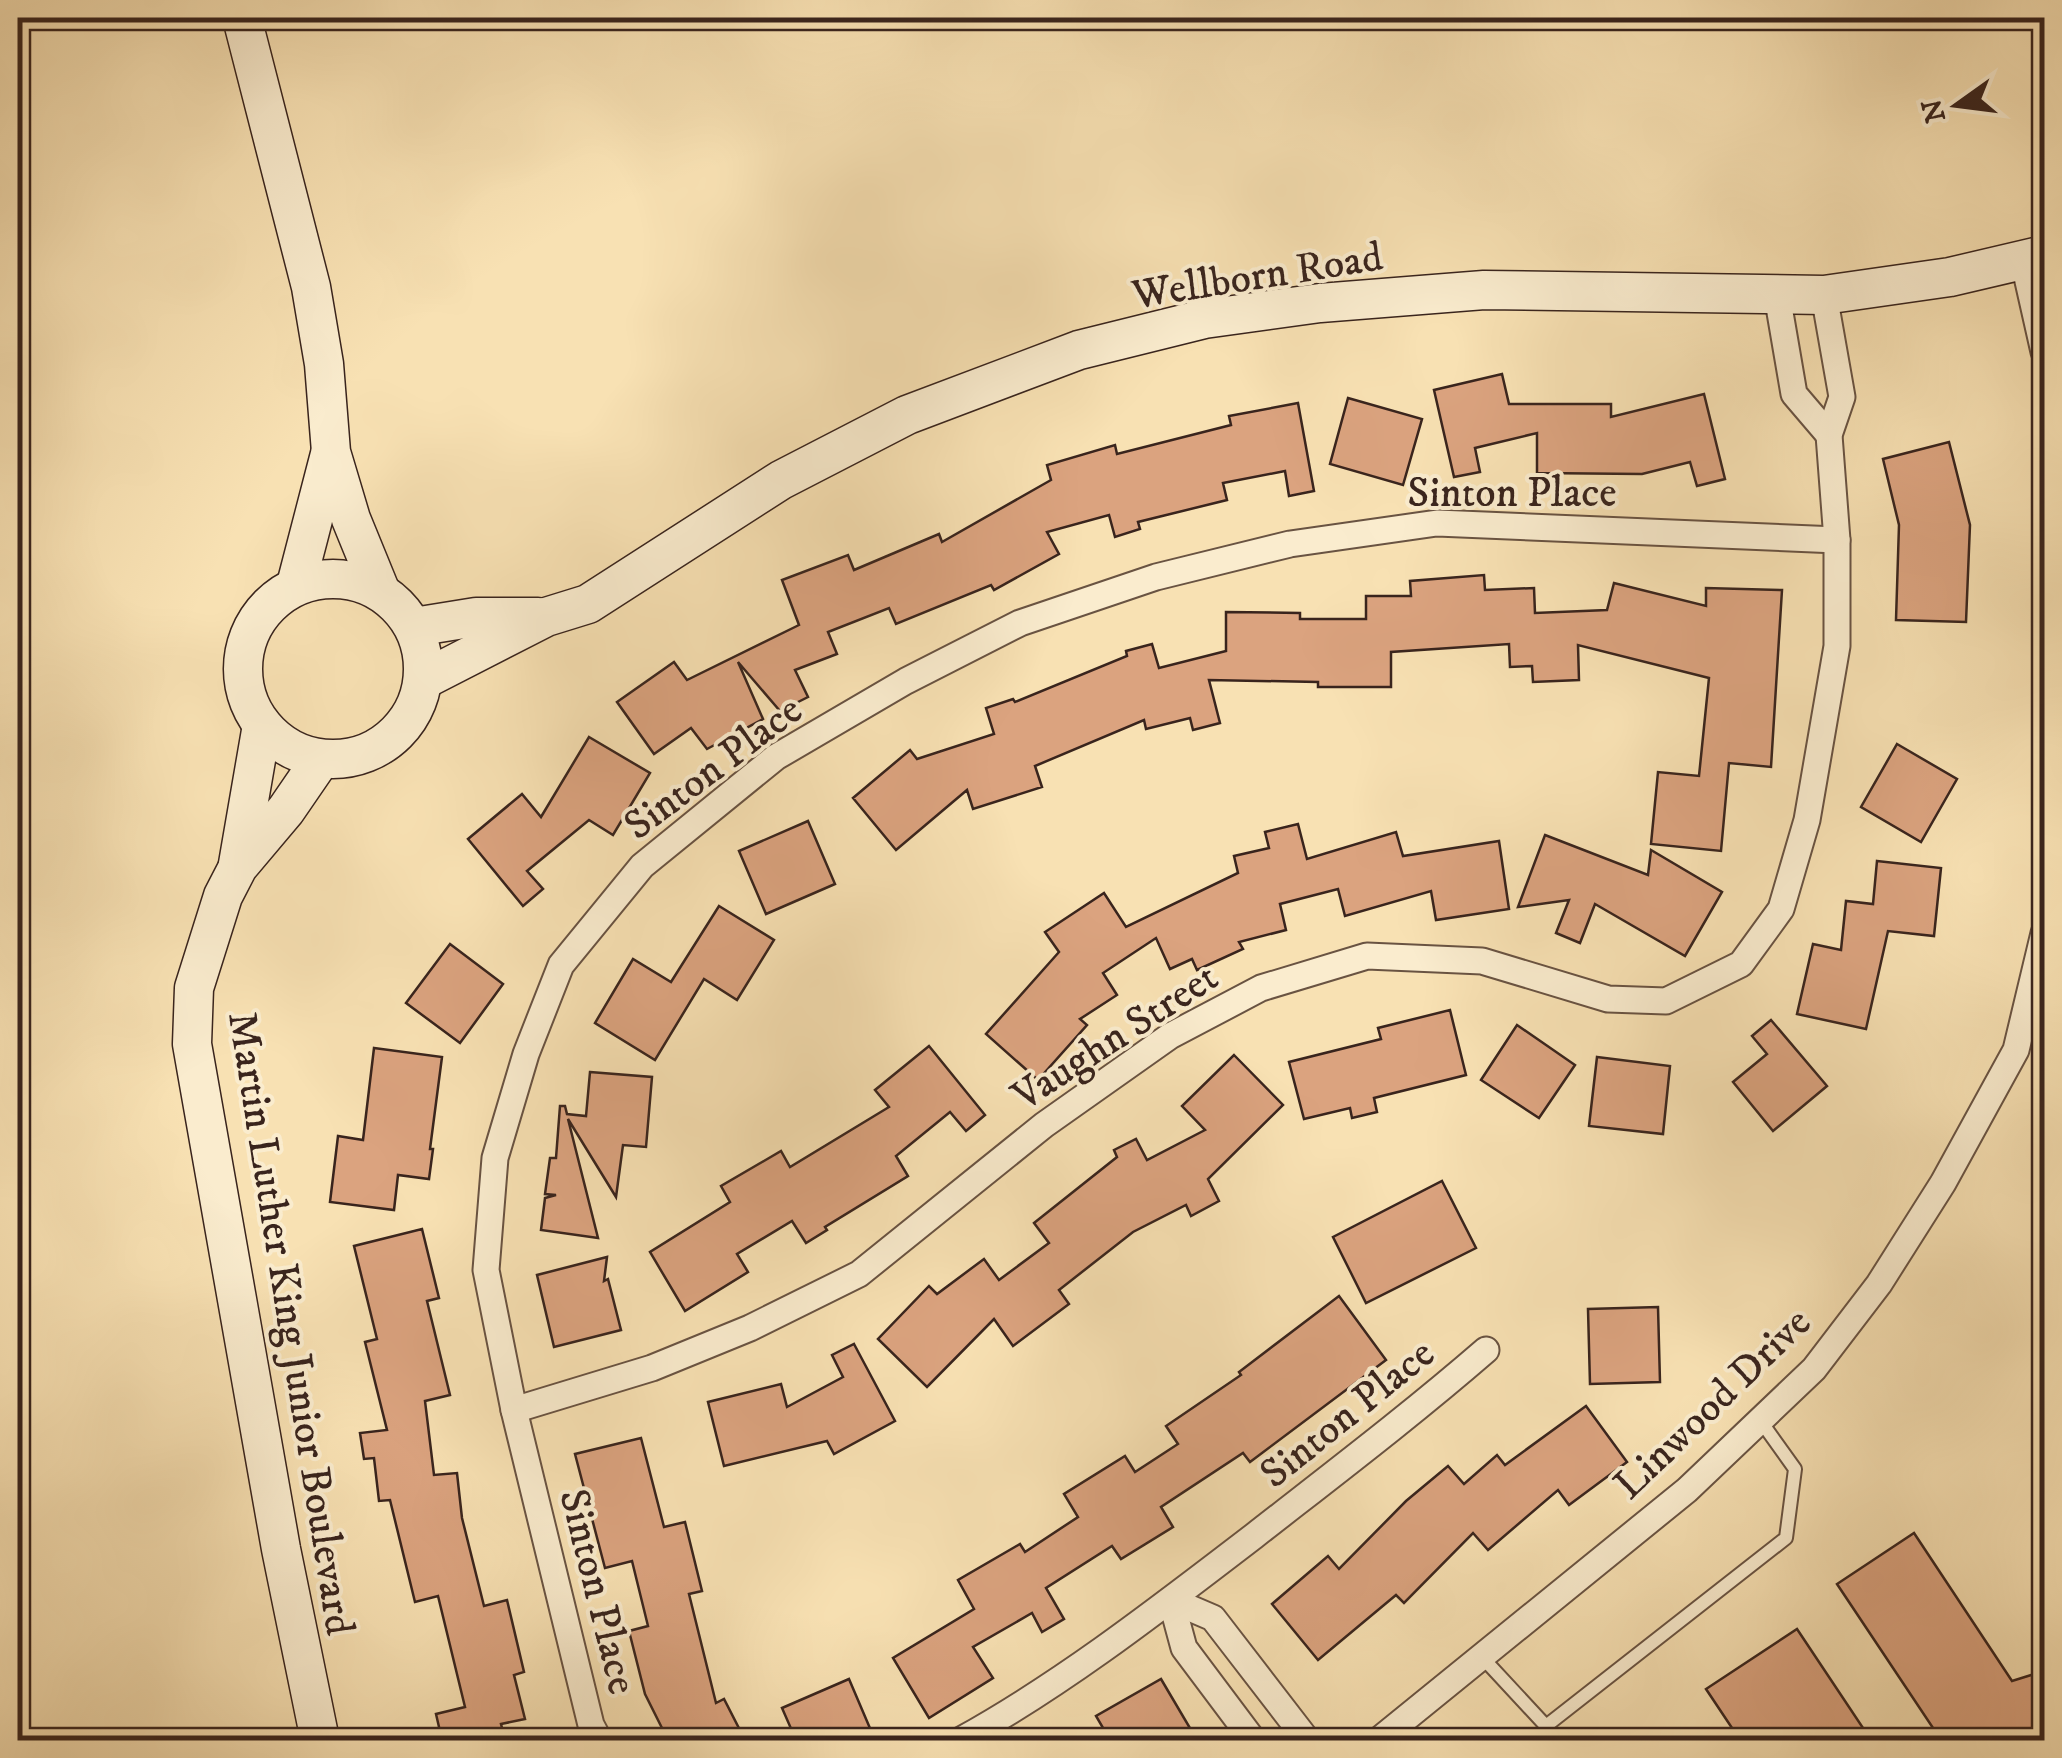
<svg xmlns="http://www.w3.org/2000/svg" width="2062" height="1758" font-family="'IM FELL DW Pica',serif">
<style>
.building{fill:#dba37f;stroke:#39241d;stroke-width:2.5}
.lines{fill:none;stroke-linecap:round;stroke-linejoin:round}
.lane-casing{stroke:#695342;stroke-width:16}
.street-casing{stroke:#695342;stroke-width:29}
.secondary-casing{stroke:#39241d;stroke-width:41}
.lane{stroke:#faecce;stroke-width:12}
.street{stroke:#faecce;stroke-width:25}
.secondary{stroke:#faecce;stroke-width:38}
.labels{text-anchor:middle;stroke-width:8;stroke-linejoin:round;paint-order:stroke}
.street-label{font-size:42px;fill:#39241d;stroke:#faecce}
</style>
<rect width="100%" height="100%" fill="#f8e1b3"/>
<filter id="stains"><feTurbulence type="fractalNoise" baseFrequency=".002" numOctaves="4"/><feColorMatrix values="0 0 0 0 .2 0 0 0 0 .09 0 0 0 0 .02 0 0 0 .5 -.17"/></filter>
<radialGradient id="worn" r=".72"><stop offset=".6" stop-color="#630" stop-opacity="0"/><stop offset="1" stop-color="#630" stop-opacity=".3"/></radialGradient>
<!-- building -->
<g class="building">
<path d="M1502,374L1509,404H1611V417L1704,394L1725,479L1697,486L1690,462L1642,474L1537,473V433L1475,448L1480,472L1454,477L1434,390Z"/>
<path d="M1348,398L1422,419L1403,485L1330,464Z"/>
<path d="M1298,403L1314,491L1289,496L1285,471L1223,483L1227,500L1138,522L1140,529L1115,537L1109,515L1047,532L1059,554L994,590L991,585L896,624L889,608L828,632L837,654L795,670L808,697L780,711L738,662L763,719L707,749L691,728L654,754L617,702L674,662L687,680L799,625L782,580L848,555L854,570L939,534L942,542L1051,480L1047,465L1115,445L1117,454L1231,425L1229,416Z"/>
<path d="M1949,442L1970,525L1966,622L1896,620L1899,525L1883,459Z"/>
<path d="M1484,575L1485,590L1534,588L1535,613L1607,610L1614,583L1706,606V588L1782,590L1771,767L1729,763L1721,851L1651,844L1658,772L1699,776L1709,678L1578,645L1579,680L1533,682L1532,666L1510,667L1509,644L1391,652V687H1318V682L1209,680L1220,723L1193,730L1190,718L1146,729L1144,720L1035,766L1042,787L973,809L967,790L896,850L853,798L910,750L917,759L994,734L986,708L1013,699L1015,702L1127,656L1126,651L1152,644L1159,668L1226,651V612L1300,613V619H1366V596H1411L1410,581Z"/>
<path d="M589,737L650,773L613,835L589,820L527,871L543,889L523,906L468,839L522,794L541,817Z"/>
<path d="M1897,744L1957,779L1921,842L1861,807Z"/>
<path d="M808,821L835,884L766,914L739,851Z"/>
<path d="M1298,824L1307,859L1396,832L1403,856L1499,841L1509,909L1436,920L1431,891L1345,916L1338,889L1280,904L1286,930L1239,942L1243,949L1197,970L1192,959L1170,969L1156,938L1103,973L1117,995L1080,1019L1087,1025L1038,1080L986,1034L1059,952L1045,932L1104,893L1126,927L1238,873L1234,856L1269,848L1265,832Z"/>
<path d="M1545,835L1648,875L1651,850L1722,892L1685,956L1595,904L1580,943L1556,933L1569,900L1518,907Z"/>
<path d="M1877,861L1941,868L1934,936L1888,931L1866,1029L1797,1014L1813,944L1841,950L1846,901L1873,904Z"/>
<path d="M719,906L774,940L737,1000L704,979L655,1060L595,1023L633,959L671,982Z"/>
<path d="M450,944L503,984L460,1043L406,1003Z"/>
<path d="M1450,1010L1466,1075L1374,1098L1377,1112L1352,1118L1350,1108L1304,1119L1289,1062L1381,1039L1378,1028Z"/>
<path d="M1771,1020L1827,1086L1773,1131L1733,1082L1767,1054L1752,1036Z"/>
<path d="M1517,1025L1575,1065L1539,1118L1481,1080Z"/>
<path d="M929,1046L985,1115L966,1131L950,1112L896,1156L908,1176L825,1227L827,1230L806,1243L792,1221L737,1254L748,1272L685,1311L650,1252L730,1202L721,1186L781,1151L790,1167L889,1107L875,1090Z"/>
<path d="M374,1048L442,1057L430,1149H433L429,1179L398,1175L394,1210L330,1202L338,1136L363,1140Z"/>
<path d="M1234,1055L1283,1105L1208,1179L1219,1201L1191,1216L1186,1205L1133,1232L1059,1290L1069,1304L1013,1346L994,1319L927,1387L878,1339L929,1286L937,1294L984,1259L999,1280L1049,1243L1034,1223L1117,1157L1114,1150L1136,1139L1147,1160L1205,1130L1182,1106Z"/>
<path d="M1597,1057L1670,1066L1663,1134L1589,1126Z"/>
<path d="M590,1072L652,1077L646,1147L623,1145L616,1197L568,1119L598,1238L541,1230L545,1198L556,1195L545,1194L550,1158H556L560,1106H565L567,1114L586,1116Z"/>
<path d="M1442,1181L1476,1248L1366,1303L1333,1237Z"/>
<path d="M422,1229L439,1298L427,1301L450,1395L425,1401L434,1475L457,1473L462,1518L484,1606L507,1600L524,1672L514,1675L525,1719L501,1724L505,1740H442L436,1714L465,1707L438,1596L415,1602L390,1500L379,1501L374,1458L364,1459L360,1433L387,1430L365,1342L377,1339L354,1246Z"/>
<path d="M607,1257L604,1281L608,1279L621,1330L554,1347L537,1275Z"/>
<path d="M1339,1296L1386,1360L1250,1462L1243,1453L1161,1507L1173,1527L1121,1559L1112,1546L1046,1588L1064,1619L1042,1632L1032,1613L973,1647L993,1678L929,1718L893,1658L974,1609L958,1580L1020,1544L1025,1552L1078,1517L1064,1494L1125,1456L1135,1472L1178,1444L1166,1426L1241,1375L1239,1372Z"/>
<path d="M1658,1307L1660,1382L1590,1384L1588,1309Z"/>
<path d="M854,1344L895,1421L834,1454L827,1441L724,1466L708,1402L781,1384L787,1407L843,1377L832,1355Z"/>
<path d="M1586,1406L1627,1462L1569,1505L1558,1490L1488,1550L1473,1533L1404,1603L1396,1595L1318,1660L1272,1604L1328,1556L1339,1569L1406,1501L1448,1466L1464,1484L1497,1455L1505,1465Z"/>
<path d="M641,1438L664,1527L685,1522L702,1591L689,1594L716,1703L724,1699L745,1740H668L645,1694L629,1631L648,1626L632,1561L605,1568L575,1454Z"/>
<path d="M1914,1533L2012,1681L2044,1671V1740H1941L1837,1584Z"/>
<path d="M1797,1629L1871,1740H1740L1706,1689Z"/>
<path d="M849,1679L875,1740H796L782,1708Z"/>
<path d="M1161,1679L1197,1740H1110L1096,1716Z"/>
</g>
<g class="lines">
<defs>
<path id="lane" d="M1482,1657L1546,1726L1786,1538L1795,1469L1760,1420"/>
<g id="street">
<path d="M2023,259L2044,352"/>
<path d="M1777,295L1794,394L1829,435"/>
<path d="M514,1410L652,1368L750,1328L859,1274L1044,1125L1170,1036L1261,988L1367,956L1482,961L1608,999L1666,1001L1741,964L1781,909L1807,820L1837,646V540L1829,435L1842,397L1824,295"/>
<path d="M1171,1600L1213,1618L1307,1740"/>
<path d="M1171,1600L1184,1648L1253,1740"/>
<path d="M599,1740L591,1725L514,1410L486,1270L495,1158L526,1054L561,965L642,866L776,757L906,681L1020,623L1156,577L1290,544L1437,523L1837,540"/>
<path d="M961,1740C1064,1683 1160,1608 1254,1536C1332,1475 1411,1415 1486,1350"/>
<path d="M1379,1740L1687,1490L1814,1369L1879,1284L1943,1183L2016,1050L2044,933"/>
</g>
<g id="secondary">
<path d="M242,18L311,287L324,364L331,452L351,519L380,590"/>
<circle cx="333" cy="669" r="90"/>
<path d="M296,585L330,454"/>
<path d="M414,627L476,617H538"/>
<path d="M423,680L546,617L588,604L781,480L907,415L1079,350L1204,319L1320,303L1484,290L1824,295L1950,277L2044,255"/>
<path d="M238,864L262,725"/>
<path d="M320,1740L281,1549L192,1044L194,988L223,896L238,867L286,810L321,759"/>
</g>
</defs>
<!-- lane casing -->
<use href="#lane" class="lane-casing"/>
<!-- street casing -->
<use href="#street" class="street-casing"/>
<!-- secondary casing -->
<use href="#secondary" class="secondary-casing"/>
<!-- lane -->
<use href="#lane" class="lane"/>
<!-- street -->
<use href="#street" class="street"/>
<!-- secondary -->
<use href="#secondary" class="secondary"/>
</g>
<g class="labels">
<!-- street labels -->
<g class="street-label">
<text transform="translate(1257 274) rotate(-9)" y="15">Wellborn Road</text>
<text x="1512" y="506">Sinton Place</text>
<text transform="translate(712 766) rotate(-37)" y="15">Sinton Place</text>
<text transform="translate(1114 1035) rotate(-33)" y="15">Vaughn Street</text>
<text transform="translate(293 1323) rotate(81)" y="15">Martin Luther King Junior Boulevard</text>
<text transform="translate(1711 1402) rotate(-44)" y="15">Linwood Drive</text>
<text transform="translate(1346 1412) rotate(-39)" y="15">Sinton Place</text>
<text transform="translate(600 1591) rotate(76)" y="15">Sinton Place</text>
</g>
</g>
<!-- margin -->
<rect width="2062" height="1758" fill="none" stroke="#f8e1b3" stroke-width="60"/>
<rect x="20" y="20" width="2022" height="1718" fill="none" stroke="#39241d" stroke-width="5"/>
<rect x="30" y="30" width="2002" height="1698" fill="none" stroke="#39241d" stroke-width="2.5"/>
<!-- north arrow -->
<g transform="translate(1957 105) rotate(256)" stroke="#faecce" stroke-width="8" paint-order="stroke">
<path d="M0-8L18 38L0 25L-18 38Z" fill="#39241d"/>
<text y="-15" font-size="28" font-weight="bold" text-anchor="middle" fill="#39241d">N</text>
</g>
<rect width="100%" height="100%" filter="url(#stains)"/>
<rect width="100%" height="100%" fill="url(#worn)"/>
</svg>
